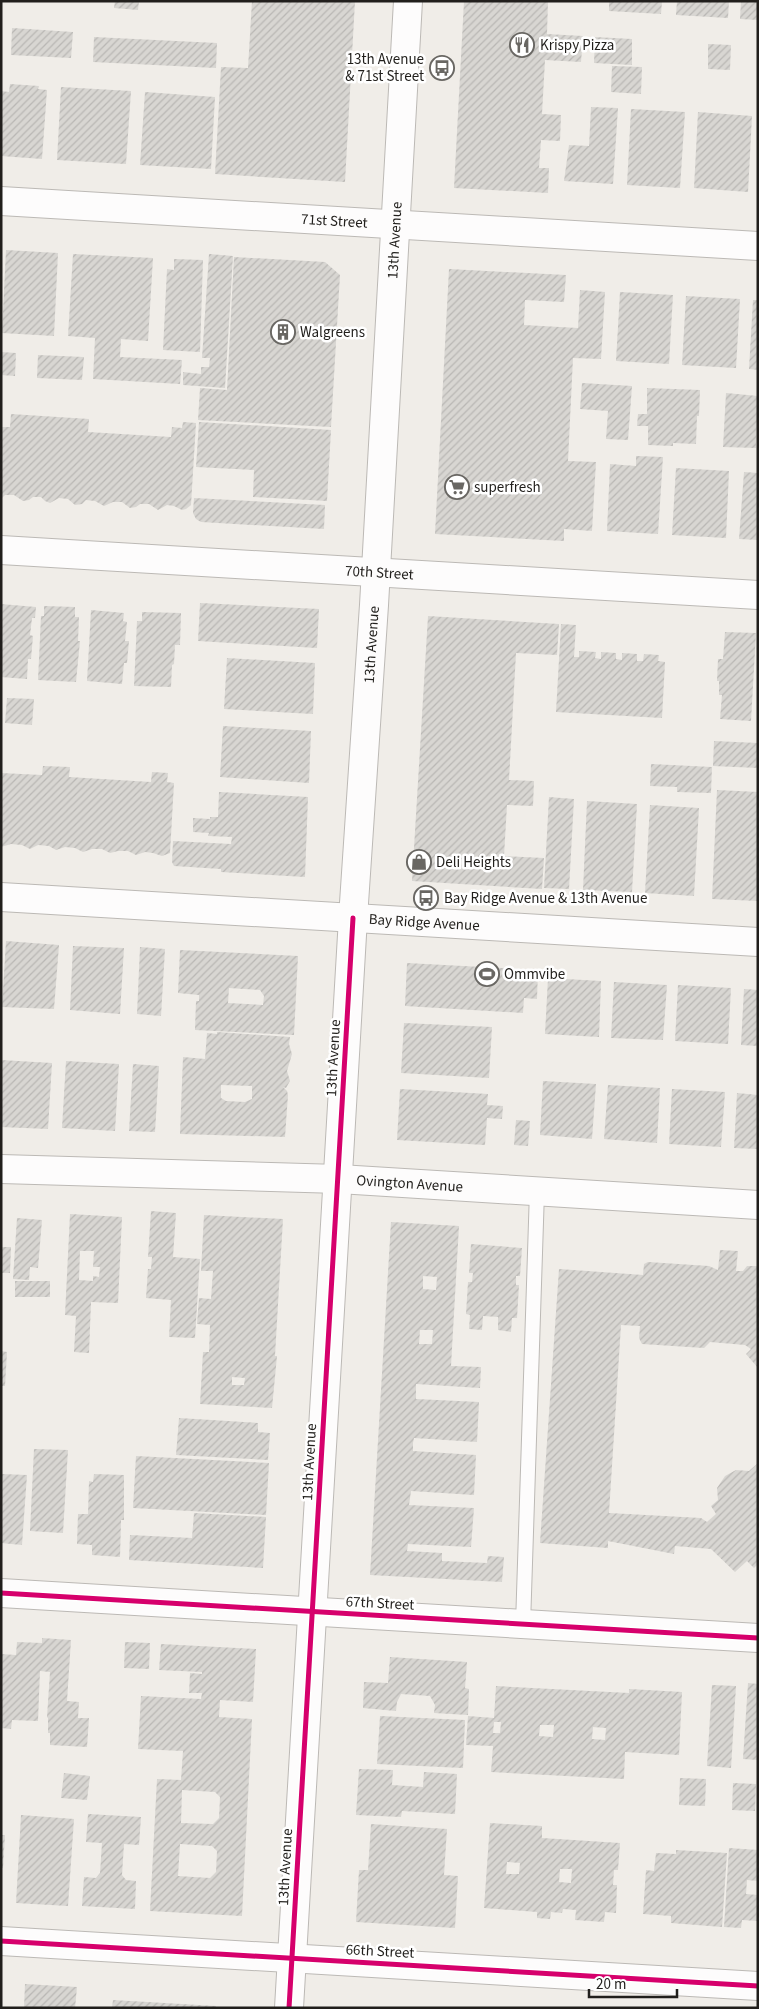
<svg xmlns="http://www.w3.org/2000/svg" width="759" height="2009" font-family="'Source Sans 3',sans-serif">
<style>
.building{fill:url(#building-hatch);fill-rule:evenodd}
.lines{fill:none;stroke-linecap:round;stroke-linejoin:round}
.lane-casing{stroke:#bcb9b5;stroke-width:16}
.street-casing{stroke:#bcb9b5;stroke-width:30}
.secondary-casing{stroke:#bcb9b5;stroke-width:30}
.lane{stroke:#fdfcfc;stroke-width:14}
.street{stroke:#fdfcfc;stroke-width:28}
.secondary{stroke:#fdfcfc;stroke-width:28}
.cycleway-casing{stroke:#fff;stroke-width:8}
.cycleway{stroke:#d6006c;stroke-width:5}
.labels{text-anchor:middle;stroke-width:5;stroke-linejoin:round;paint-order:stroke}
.poi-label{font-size:15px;fill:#211f1c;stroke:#fff;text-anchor:start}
.street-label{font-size:15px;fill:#211f1c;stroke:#fff}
</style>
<defs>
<pattern id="building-hatch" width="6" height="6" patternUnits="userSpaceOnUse" patternTransform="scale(1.25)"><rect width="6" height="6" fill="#d8d6d2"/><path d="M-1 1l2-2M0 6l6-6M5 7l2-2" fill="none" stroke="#b9b7b4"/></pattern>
</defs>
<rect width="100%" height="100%" fill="#f0ede8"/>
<!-- building -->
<g class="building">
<path d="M115,1H139L138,10L114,8Z"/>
<path d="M252,1H355L345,182L215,174L221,67L248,68Z"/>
<path d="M464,1H548L547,34L583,36L581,62L545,60L542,114L561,115L560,141L541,140L539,168H549L548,193L454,188Z"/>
<path d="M609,1H662L661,14L609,11Z"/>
<path d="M677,1H729L728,18L676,15Z"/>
<path d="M741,1H758V20L740,19Z"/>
<path d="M12,28L73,32L71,58L11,55Z"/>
<path d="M94,37L217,43L216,68L93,62Z"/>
<path d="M595,37L632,39V65L594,63Z"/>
<path d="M708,44L731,45L730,70L708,69Z"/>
<path d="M612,66L642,67L641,94L611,92Z"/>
<path d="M10,84L39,86L38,89L47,90L42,159L1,156V91L9,92Z"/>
<path d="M61,87L131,91L126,164L57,160Z"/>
<path d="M145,92L215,97L211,169L140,165Z"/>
<path d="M591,107L618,108L613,184L564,181L569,145L589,146Z"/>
<path d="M631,109L685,112L680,188L627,185Z"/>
<path d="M698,112L752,116L748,192L694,188Z"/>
<path d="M6,250L58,253L54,336L2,333Z"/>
<path d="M73,254L153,258L148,341L121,339L120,357L182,360L180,384L93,379L95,338L68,336Z"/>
<path d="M209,254L233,256L225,388L183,385V372L201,374V367H209L210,358H202Z"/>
<path d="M234,257L325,262L340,275L331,427L198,420L200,388L227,390Z"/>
<path d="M174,259L203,260L200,352L163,350L167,269L174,270Z"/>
<path d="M449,269L566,275L564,302L525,300L524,325L578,328L580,290L605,292L601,359L573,358L568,461L596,462L592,531L564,529V541L435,534Z"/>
<path d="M620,292L673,295L669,364L616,361Z"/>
<path d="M686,296L740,299L736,368L682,365Z"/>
<path d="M753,300H758V370L749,369Z"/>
<path d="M1,352L16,353L15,376L1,375Z"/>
<path d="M38,355L84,357L82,380L37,378Z"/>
<path d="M582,383L632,386L628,440L606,439L608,411L580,409Z"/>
<path d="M647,388L700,390L699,416H697L696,444L673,443V446L648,445V426H637L638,414H647Z"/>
<path d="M726,393L758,396L756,448L723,447Z"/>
<path d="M11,414L89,419L88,432L171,437L172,427L182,428L183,422L196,423L191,505L186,509L182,510L174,506L167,505L158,510L149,504H140L136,507L130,508L122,502H113L104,506L95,501L86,500L82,504L75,505L68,499L59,498L50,503L45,501L41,497H33L29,500L23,501L14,495H5L1,499V427H10Z"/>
<path d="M199,422L331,430L327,501L253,497L254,470L196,467Z"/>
<path d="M636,456L663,457L658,534L607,531L610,464L636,466Z"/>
<path d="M676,468L729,471L726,538L672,535Z"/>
<path d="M744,472L758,473V540L739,539Z"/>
<path d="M194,498L325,505L324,529L201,522L196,519L193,513Z"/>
<path d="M200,603L319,609L317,648L198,641Z"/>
<path d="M1,604L36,607L35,618H32L30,635L33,636L31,659H28L27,679L1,677Z"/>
<path d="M44,606L75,607V617H79L78,641H80L76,682L38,680L41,616H44Z"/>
<path d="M91,610L124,613L123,621L127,622L125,641H129L127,663H124L122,684L87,681Z"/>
<path d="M142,612L181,613L180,645H175L174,664L172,665L171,687L134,686L137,621H142Z"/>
<path d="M428,616L559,624L557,655L516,653L509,780L534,781L533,806L507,805L504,856L544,858L542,889L412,881Z"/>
<path d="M561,624L576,625L574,657H579V651L596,652L595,658L601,659V652L616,653V659L622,660V653L637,654V661H643L644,654L659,655L658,661L665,662L662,718L556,712Z"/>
<path d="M725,632L756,633L751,721L720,719L722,695H719V681H717L718,659H723Z"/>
<path d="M227,658L315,663L313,714L224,709Z"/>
<path d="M7,698L34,699L32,725L5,723Z"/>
<path d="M223,726L311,731L309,783L220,777Z"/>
<path d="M714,741L758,743V768L713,766Z"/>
<path d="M651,764L712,767L711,793L677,792V787L650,786Z"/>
<path d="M43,766L70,767L69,777L151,782L152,772L168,773L167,782L174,783L170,853L162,856L153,853L145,852L136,855L128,851H118L110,853L102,849H92L83,852L75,848L65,847L56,850L49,846L38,845L30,849L22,845L11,844L1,847V773L42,775Z"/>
<path d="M717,790L758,792V901L712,899Z"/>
<path d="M219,792L308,797L305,877L221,872V869L174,866L172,862L173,841L231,844L232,837L208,836L209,833L193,832V818L210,819V817H218Z"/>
<path d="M549,797L574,799L569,889L544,888Z"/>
<path d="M587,801L637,804L632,892L583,890Z"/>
<path d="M650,805L699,808L694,896L645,893Z"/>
<path d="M6,941L59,945L54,1009L2,1007Z"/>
<path d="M73,946L124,948L120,1014L70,1010Z"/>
<path d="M140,947L165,949L161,1016L137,1014Z"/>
<path d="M180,950L298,956L294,1035L195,1030L196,1001H199V995L178,993ZM229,988L260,990L264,996L263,1005L228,1003Z"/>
<path d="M407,963L538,970L537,999L524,998L523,1013L405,1006Z"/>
<path d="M548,978L601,981L599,1037L545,1034Z"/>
<path d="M614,982L667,985L663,1040L611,1038Z"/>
<path d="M678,985L731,988L728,1044L675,1041Z"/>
<path d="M744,989L758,990V1046L741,1045Z"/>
<path d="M404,1023L492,1027L489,1078L401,1073Z"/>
<path d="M217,1032L290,1037L289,1044L292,1054L287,1071L290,1081L286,1088L283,1087L287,1091L288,1095L285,1137L180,1134L183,1057L205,1059L207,1033L217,1034ZM221,1085L252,1086V1099L245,1102L226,1101L221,1098Z"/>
<path d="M1,1060L52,1063L48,1129L1,1127Z"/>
<path d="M66,1061L119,1064L115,1131L62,1128Z"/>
<path d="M133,1064L159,1066L155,1132L129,1131Z"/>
<path d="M543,1081L596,1084L592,1139L540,1135Z"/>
<path d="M608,1085L660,1088L657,1143L604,1139Z"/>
<path d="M400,1089L488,1094L487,1105L503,1106L502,1119L487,1118L485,1145L397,1140Z"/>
<path d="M672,1089L725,1092L721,1147L669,1144Z"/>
<path d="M737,1093L758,1095V1149L734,1148Z"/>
<path d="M516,1120L530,1121L528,1146L514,1145Z"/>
<path d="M151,1211L176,1213L173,1257L200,1259L195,1338L169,1337L171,1300L146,1298L148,1269H151L152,1257H148Z"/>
<path d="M70,1214L122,1217L118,1303L91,1302L89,1353L74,1352L76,1316L65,1315ZM80,1251H94L93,1267H100L99,1277L93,1276V1281L79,1280Z"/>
<path d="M204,1215L283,1219L275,1356H277L272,1408L200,1404L203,1352H209L210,1325L197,1324L199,1298L211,1299L213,1271H201ZM232,1377L245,1378L244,1385H232Z"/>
<path d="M17,1218L42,1220L38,1268L30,1267L29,1280L13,1279Z"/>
<path d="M391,1222L459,1226L451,1366L481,1367L480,1388L416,1384V1399L479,1402L477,1442L414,1438L413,1443V1451L476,1455L474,1495L411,1491L409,1505L474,1508L471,1547L408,1544L407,1551L442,1553V1561L487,1563L488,1556L504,1557L502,1582L370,1575ZM423,1276L437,1277L436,1290L423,1289ZM420,1330H433L432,1344H419Z"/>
<path d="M471,1244L522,1248L520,1276H516V1285H519L517,1318H512L511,1332L498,1330V1317L483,1316L482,1330L469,1329L470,1315L466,1314L468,1282H472L473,1273H469Z"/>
<path d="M1,1247H11L10,1273H1Z"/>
<path d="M720,1250L738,1251L736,1271H743L747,1266H758V1368L746,1354L751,1349L745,1345L710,1342L704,1348L642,1344L639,1338L640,1326L621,1325L609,1513L701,1518L707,1522L716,1514L711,1506L718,1500L717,1488L725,1476L736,1470L749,1471L758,1463V1564L754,1568L747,1561L735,1572L711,1549L675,1546L674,1554L608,1541V1548L540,1543L559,1269L643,1275L644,1264L648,1262L709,1266L718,1270Z"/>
<rect x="15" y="1281" width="35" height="16"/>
<path d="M1,1351L7,1352L5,1386H1Z"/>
<path d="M179,1418L258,1423V1432L270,1433L268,1460L176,1455Z"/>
<path d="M34,1449L68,1450L63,1533L30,1531Z"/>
<path d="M136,1456L269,1463L266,1515L133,1508Z"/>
<path d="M2,1474L27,1475L22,1545L1,1543Z"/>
<path d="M94,1474L124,1475V1520H121L120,1557L92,1555V1545L77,1544L78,1514H88L89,1481L93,1482Z"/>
<path d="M194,1513L266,1517L263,1568L129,1560L130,1535L192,1538Z"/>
<path d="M42,1638L71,1640L67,1701L79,1702L78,1718H89L87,1747L50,1745V1733H48V1718L47,1717L50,1672L40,1671L38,1721L12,1720L11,1729L1,1728V1654L16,1655L17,1642L42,1643Z"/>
<path d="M125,1642L150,1643L149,1669L124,1668Z"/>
<path d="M161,1644L256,1649L253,1702L220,1700L219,1717L252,1719L242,1916L150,1911L157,1779L181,1780L183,1751L138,1749L141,1696L201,1699L202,1693H189L190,1673L202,1674V1672L159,1670ZM182,1790L215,1792L220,1797L219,1818L213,1824L181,1823ZM180,1844L212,1846L217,1851L216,1872L210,1878L178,1876Z"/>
<path d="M390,1657L467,1662L465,1688L469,1689L468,1715L434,1713L435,1705L430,1696L401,1694L397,1702L396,1711L363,1708L364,1682L388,1683Z"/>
<path d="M748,1683L758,1684V1760L743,1759Z"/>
<path d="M712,1685L736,1686L731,1768L707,1766Z"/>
<path d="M496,1686L629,1693V1689L682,1692L679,1755L625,1752L624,1779L491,1772L493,1746L466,1745L468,1716L494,1718ZM494,1722H501L500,1733H493ZM540,1725H554L553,1737L539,1736ZM593,1727L606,1728L605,1740L592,1739Z"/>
<path d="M380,1716L465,1720L463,1768L377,1764Z"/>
<path d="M359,1769L393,1770L392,1785L423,1787L424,1772L457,1774L455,1814L402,1811L401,1817L356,1815Z"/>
<path d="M64,1773L90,1776L87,1800L61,1798Z"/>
<path d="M680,1778L706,1779L705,1806L679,1805Z"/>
<path d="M733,1783L756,1784L755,1811L732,1810Z"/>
<path d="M88,1814L141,1817L139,1845L124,1844L122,1875L126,1880L136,1881L135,1909L82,1906L84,1877L96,1878L100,1873L102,1843L86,1842Z"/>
<path d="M21,1815L74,1819L68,1906L16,1903Z"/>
<path d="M490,1823L542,1826V1838L620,1843L618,1870H614L613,1885H617L616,1913L605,1912L604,1922L575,1920L576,1910L563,1909L562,1913L551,1912L550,1919L537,1918V1912L484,1908ZM507,1862L520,1863L519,1874H506ZM560,1869H572L571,1883L559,1882Z"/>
<path d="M371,1824L447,1829L444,1875L458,1876L455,1928L356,1922L359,1870H368Z"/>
<path d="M1,1835H5L3,1868H1Z"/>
<path d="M729,1848L758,1850V1881L747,1880L746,1894L758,1895V1921L742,1920L741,1928L724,1927Z"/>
<path d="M676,1850L727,1853L722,1927L671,1923V1916L643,1914L646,1870L654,1871L656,1853L676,1854Z"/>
<path d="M25,1984L77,1987L75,2008H24Z"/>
<path d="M113,2000L216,2006V2008H112Z"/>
</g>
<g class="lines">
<defs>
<path id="lane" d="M523,1625L537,1191"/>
<g id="street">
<path id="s1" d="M1,201L758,246"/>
<path id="s2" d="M1,550L758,595"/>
<path id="s3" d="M1,897L758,942"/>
<path id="s4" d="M1,1169L339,1179L758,1205"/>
<path d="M1,1593L758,1638"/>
<path d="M1,1941L758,1986"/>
<path d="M289,2008L353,918"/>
</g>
<g id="secondary">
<path id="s5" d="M353,918L374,605L408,1"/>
</g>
</defs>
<!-- lane casing -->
<use href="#lane" class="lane-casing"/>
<!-- street casing -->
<use href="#street" class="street-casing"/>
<!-- secondary casing -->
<use href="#secondary" class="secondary-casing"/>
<!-- lane -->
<use href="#lane" class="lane"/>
<!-- street -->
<use href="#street" class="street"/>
<!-- secondary -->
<use href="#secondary" class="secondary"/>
<defs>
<g id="cycleway">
<path d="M1,1593L758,1638"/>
<path d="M1,1941L758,1986"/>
<path d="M289,2008L353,918"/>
</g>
</defs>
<!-- cycleway casing -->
<use href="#cycleway" class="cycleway-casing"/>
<!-- cycleway -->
<use href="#cycleway" class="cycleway"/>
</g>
<!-- icons -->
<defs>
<symbol id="restaurant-ring" viewBox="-11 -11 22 22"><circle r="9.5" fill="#fff" stroke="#696763" stroke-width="1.5"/><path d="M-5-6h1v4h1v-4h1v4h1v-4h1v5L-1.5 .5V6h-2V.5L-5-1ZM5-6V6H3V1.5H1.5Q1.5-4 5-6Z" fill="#696763"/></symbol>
<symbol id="bus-ring" viewBox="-11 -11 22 22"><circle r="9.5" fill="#fff" stroke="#696763" stroke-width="1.5"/><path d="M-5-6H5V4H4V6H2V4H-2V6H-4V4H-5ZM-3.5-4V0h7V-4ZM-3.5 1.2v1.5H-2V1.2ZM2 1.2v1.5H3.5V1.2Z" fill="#696763"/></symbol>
<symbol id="building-ring" viewBox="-11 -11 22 22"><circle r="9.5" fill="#fff" stroke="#696763" stroke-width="1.5"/><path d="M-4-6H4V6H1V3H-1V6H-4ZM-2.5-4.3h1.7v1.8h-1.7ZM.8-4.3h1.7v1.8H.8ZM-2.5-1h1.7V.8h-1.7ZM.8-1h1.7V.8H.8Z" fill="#696763"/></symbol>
<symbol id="supermarket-ring" viewBox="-11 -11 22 22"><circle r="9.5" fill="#fff" stroke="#696763" stroke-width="1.5"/><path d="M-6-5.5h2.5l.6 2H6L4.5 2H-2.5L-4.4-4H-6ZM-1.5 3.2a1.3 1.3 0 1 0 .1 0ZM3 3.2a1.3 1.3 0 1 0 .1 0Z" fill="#696763"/></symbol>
<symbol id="shop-ring" viewBox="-11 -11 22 22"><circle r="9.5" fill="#fff" stroke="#696763" stroke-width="1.5"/><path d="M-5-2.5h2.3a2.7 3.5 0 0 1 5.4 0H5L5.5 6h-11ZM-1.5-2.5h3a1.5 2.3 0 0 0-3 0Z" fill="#696763"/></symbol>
<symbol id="stadium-ring" viewBox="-11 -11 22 22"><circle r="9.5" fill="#fff" stroke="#696763" stroke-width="1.5"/><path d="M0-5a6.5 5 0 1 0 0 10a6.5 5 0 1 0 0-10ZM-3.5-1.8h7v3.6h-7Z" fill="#696763"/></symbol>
</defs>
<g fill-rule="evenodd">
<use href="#restaurant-ring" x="508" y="31" width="28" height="28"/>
<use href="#bus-ring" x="428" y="54" width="28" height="28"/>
<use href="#building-ring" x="269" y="318" width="28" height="28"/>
<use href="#supermarket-ring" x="443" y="473" width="28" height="28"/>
<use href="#shop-ring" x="405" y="848" width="28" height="28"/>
<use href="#bus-ring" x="412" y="884" width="28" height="28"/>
<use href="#stadium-ring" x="473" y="960" width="28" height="28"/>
</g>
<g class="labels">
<!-- poi labels -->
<g class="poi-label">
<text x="540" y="50">Krispy Pizza</text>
<text x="424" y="64" text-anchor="end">13th Avenue<tspan x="424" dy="17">&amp; 71st Street</tspan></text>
<text x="300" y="337">Walgreens</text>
<text x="474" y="492">superfresh</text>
<text x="436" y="867">Deli Heights</text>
<text x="444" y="903">Bay Ridge Avenue &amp; 13th Avenue</text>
<text x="504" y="979">Ommvibe</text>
</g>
<!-- street labels -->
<g class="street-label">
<text dy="5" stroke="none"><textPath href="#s1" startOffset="334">71st Street</textPath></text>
<text dy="5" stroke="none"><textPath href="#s5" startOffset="679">13th Avenue</textPath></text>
<text dy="5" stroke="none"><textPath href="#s2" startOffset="379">70th Street</textPath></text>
<text dy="5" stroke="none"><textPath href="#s5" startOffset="274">13th Avenue</textPath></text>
<text dy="5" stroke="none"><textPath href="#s3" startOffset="424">Bay Ridge Avenue</textPath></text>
<text transform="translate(333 1058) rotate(-87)" y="5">13th Avenue</text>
<text dy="5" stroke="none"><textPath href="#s4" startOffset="409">Ovington Avenue</textPath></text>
<text transform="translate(309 1462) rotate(-87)" y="5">13th Avenue</text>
<text transform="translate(380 1603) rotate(3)" y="5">67th Street</text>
<text transform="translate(285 1867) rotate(-87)" y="5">13th Avenue</text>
<text transform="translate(380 1951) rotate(3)" y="5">66th Street</text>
</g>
</g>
<!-- border -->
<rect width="759" height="2009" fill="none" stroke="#211f1c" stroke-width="5"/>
<!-- scale -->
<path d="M589 1989v8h88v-8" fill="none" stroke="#211f1c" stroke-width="2.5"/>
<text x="596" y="1989" font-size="15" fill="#211f1c" stroke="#ffffff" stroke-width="4" paint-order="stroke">20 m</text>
</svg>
